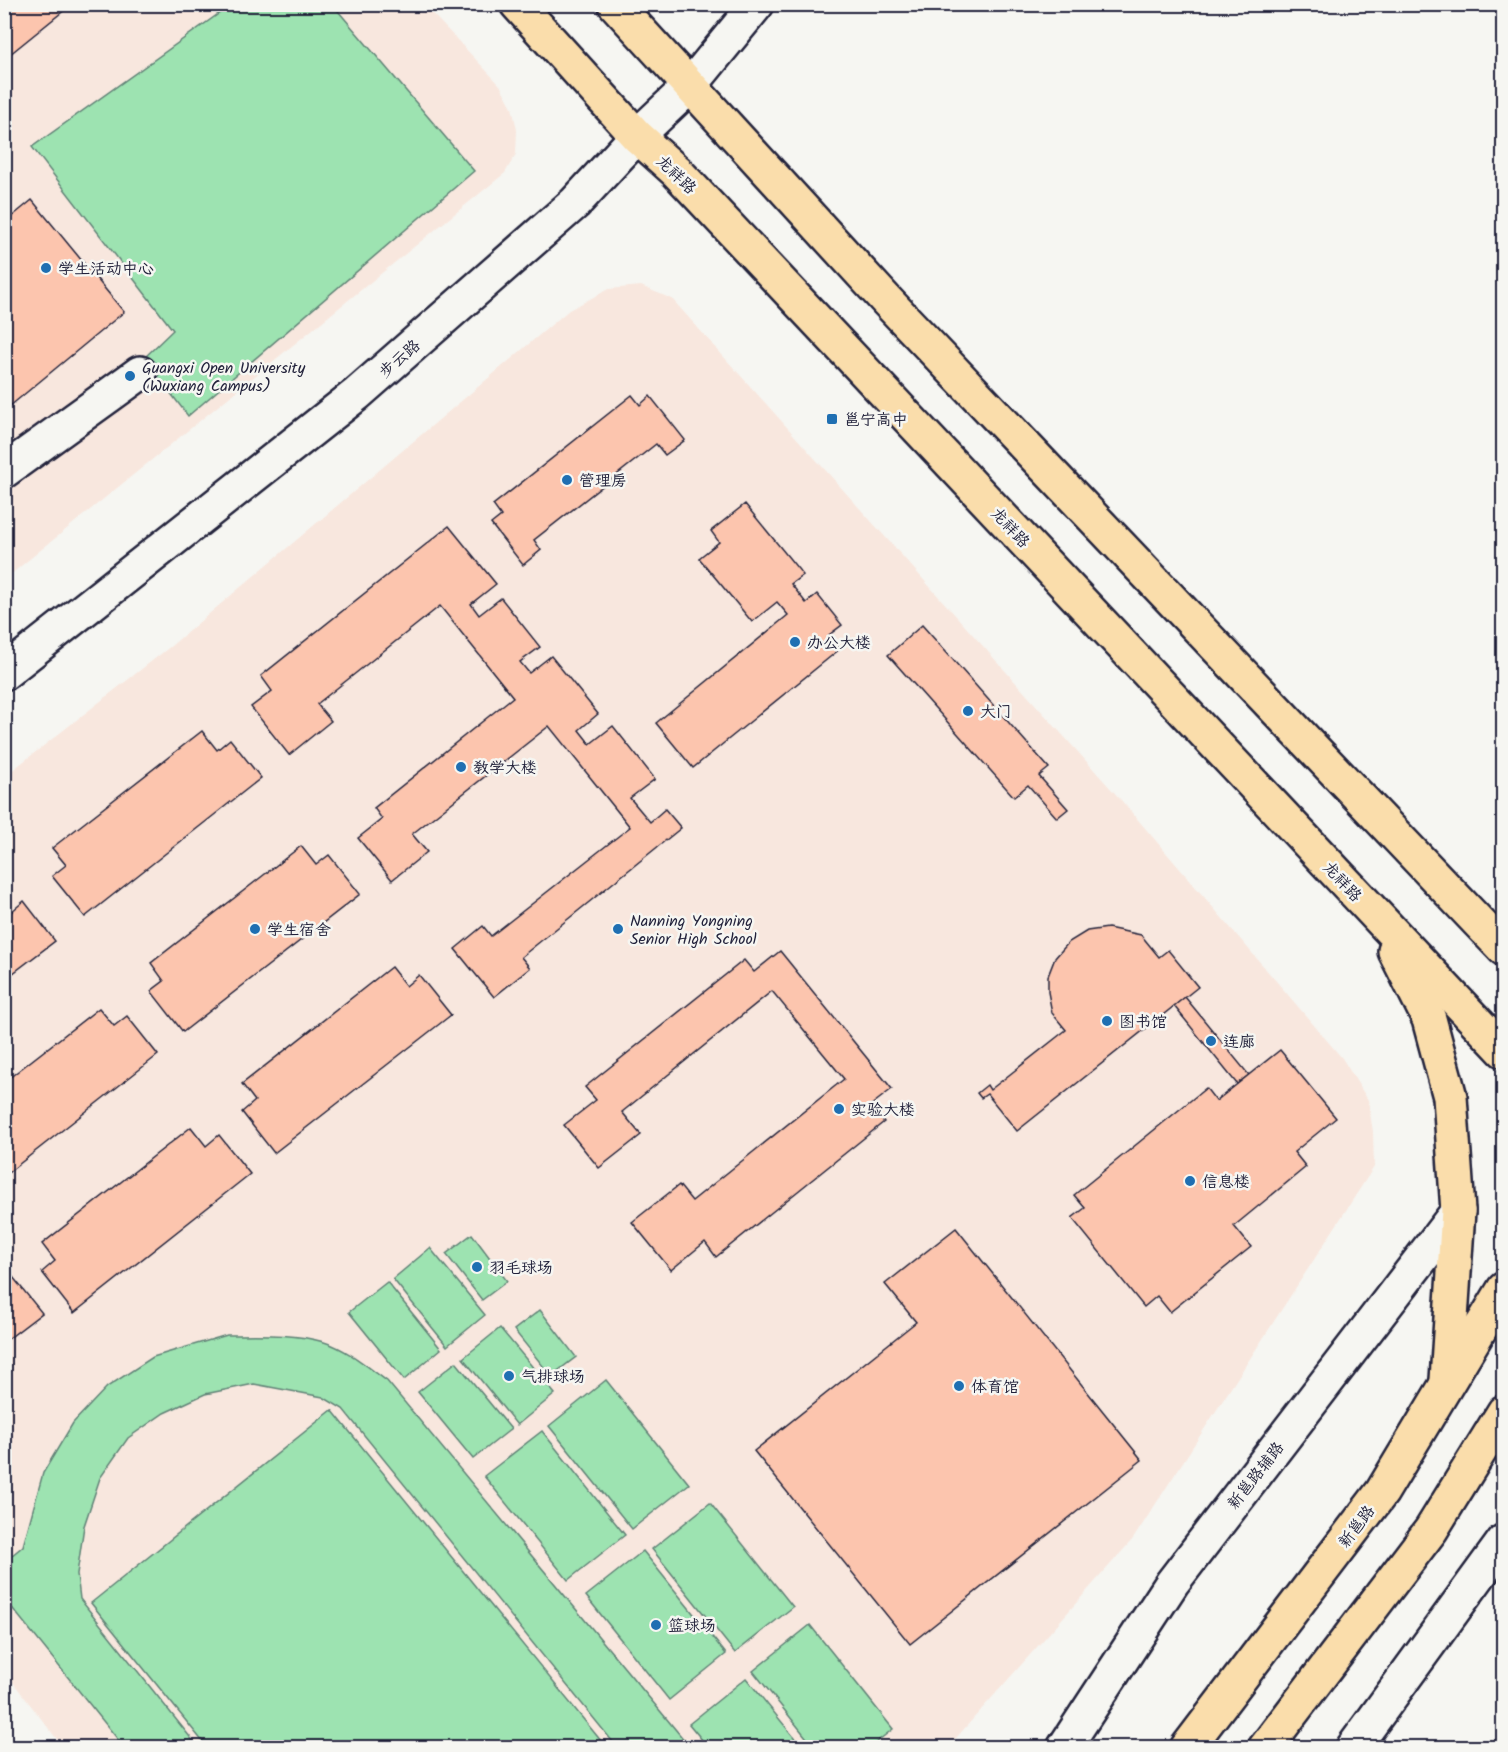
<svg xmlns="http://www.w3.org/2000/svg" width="1508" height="1752" font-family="Kalam,'LXGW WenKai TC',sans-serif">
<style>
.built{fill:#f8e7de}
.green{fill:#9de3b1;stroke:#608276;stroke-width:1.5}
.building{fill:#fcc5ae;stroke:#22223b;stroke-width:1.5}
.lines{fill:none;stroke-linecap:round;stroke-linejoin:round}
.minor-casing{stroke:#22223b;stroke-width:38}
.major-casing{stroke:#22223b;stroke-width:38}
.minor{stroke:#f6f6f2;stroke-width:33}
.major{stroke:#faddab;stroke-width:33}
.poi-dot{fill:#1f6fb2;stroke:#f6f6f2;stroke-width:2}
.labels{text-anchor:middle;stroke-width:5;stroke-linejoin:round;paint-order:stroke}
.street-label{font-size:16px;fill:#22223b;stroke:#f6f6f2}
.poi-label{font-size:16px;fill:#22223b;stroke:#f6f6f2;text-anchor:start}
</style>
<rect width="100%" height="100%" fill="#f6f6f2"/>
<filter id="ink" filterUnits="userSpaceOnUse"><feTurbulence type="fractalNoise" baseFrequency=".0167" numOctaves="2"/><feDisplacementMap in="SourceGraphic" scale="12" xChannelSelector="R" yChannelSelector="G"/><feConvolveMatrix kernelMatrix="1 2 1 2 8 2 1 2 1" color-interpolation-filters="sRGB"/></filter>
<g filter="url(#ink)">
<!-- built -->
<g class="built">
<path d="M5,5H424L500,85L512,107L517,130L516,154L505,173L5,579Z"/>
<path d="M641,286L672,299L1121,800L1342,1058L1368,1100L1373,1132L1374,1167L1133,1539L948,1747H63L5,1672V776L171,646L569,310L609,289Z"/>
</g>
<!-- green -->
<g class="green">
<path d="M231,5H333L474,171L188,416L144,358L173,330L32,147Z"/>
<path d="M472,1234L507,1281L482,1300L446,1254Z"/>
<path d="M430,1248L485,1315L447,1346L393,1279Z"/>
<path d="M387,1282L441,1349L404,1380L349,1312Z"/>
<path d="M540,1310L576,1357L551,1376L514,1330Z"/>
<path d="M500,1328L555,1394L517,1425L463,1358Z"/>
<path d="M227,1335C259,1335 293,1333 324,1342C347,1349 368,1367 387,1381L685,1741L688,1747H617L343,1409L323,1397L254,1384L205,1394L164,1413L128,1438L100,1478L84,1526L77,1574L80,1599L198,1747H124L5,1599V1561L23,1546L43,1473L73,1423L107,1387L153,1357Z"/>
<path d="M456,1362L511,1429L473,1459L418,1392Z"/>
<path d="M606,1380L689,1484L632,1529L549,1426Z"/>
<path d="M332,1410L606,1747H207L91,1603Z"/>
<path d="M542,1431L625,1535L568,1580L484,1476Z"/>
<path d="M710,1503L793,1607L735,1653L652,1549Z"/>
<path d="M643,1551L726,1654L669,1700L586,1596Z"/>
<path d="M810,1625L893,1729L870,1747H814L753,1671Z"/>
<path d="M746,1678L802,1747H708L689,1724Z"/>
</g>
<!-- building -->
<g class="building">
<path d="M4,4H72L4,59Z"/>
<path d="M32,200L124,312L4,411V223Z"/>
<path d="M632,395L640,405L650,396L685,440L665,455L656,444L534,540L541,550L523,565L491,524L501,516L493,505Z"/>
<path d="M745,504L803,575L791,584L806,603L817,594L842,625L829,635L840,649L693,768L656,723L788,615L777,602L752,622L699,558L719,542L711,531Z"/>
<path d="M449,526L496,584L471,604L479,615L501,598L540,647L520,662L529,673L551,656L598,714L579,730L590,744L613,726L655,779L630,798L650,822L665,809L681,828L521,957L530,968L494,997L455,949L483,926L491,936L630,827L549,726L412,834L427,852L392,880L358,838L382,819L374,808L513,697L440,606L317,704L331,721L289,755L251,707L272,691L261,676Z"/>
<path d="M922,625L1049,768L1039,776L1068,809L1057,818L1028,785L1014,797L888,655Z"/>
<path d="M202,731L217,750L230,739L261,778L85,917L52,876L66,865L52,848Z"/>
<path d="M301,846L316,865L329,855L360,894L183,1032L151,991L164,981L151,963Z"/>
<path d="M24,901L55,941L4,980V904L11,912Z"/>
<path d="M1108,928L1141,935L1159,957L1168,950L1198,987L1017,1131L987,1094L981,1098L977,1093L987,1085L990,1090L1066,1030L1052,1013L1048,992V976L1055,958L1069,942L1087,931Z"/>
<path d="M780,951L892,1089L870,1106L884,1122L716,1257L705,1242L671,1270L632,1222L679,1185L692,1201L844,1079L772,991L622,1112L641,1135L599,1168L564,1125L596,1100L585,1087L744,960L754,972Z"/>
<path d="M391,967L406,986L419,975L451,1015L274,1153L242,1112L255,1101L242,1084Z"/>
<path d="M1185,997L1249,1075L1237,1084L1174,1006Z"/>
<path d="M99,1008L114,1026L127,1016L158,1055L4,1176V1082Z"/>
<path d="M1280,1050L1336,1118L1294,1152L1306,1167L1234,1226L1251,1247L1170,1312L1157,1296L1144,1307L1072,1218L1085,1208L1074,1195L1206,1088L1216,1101Z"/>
<path d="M191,1127L206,1146L219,1135L250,1174L74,1313L42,1272L55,1261L42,1244Z"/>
<path d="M956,1228L1142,1460L910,1644L754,1451L916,1322L885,1284Z"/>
<path d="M4,1266L42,1313L4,1342Z"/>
</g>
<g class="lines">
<defs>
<g id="minor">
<path d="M4,471L140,373"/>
<path d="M4,673L357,394L575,203L637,136L690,86L757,4"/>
<path d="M1064,1748L1172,1583L1458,1211"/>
<path d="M1353,1748L1504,1541"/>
</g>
<g id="major">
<path d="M517,4L637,136L677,172L1504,1051"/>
<path d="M615,4L887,301L1504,949"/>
<path d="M1395,951L1429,1019L1450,1097L1458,1211L1447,1380"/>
<path d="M1187,1748L1382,1492L1504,1289"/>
<path d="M1265,1748L1431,1530L1504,1412"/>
</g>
</defs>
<!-- minor casing -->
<use href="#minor" class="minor-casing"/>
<!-- major casing -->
<use href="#major" class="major-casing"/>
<!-- minor -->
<use href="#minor" class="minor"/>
<!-- major -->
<use href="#major" class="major"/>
</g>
</g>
<!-- markers -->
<g class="poi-dot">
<circle cx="46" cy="268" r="6"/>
<circle cx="130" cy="376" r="6"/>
<rect x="826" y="413" width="12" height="12" rx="3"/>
<circle cx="567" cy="480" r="6"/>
<circle cx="795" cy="642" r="6"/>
<circle cx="968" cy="711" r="6"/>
<circle cx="461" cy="767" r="6"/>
<circle cx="255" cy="929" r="6"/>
<circle cx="618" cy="929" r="6"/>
<circle cx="1107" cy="1021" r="6"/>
<circle cx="1211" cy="1041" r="6"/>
<circle cx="839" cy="1109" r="6"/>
<circle cx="1190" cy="1181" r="6"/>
<circle cx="477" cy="1267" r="6"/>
<circle cx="509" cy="1376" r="6"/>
<circle cx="959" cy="1386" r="6"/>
<circle cx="656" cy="1625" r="6"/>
</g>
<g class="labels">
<!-- street labels -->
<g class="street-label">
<text transform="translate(677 174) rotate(44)" y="6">龙祥路</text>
<text transform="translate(399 358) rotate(-41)" y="6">步云路</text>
<text transform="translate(1011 527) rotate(47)" y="6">龙祥路</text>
<text transform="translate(1343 881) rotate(47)" y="6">龙祥路</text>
<text transform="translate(1255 1475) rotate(-52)" y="6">新邕路辅路</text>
<text transform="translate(1356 1526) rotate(-53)" y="6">新邕路</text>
</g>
<!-- poi labels -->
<g class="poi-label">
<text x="58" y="274">学生活动中心</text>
<text x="142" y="373">Guangxi Open University<tspan x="142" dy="18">(Wuxiang Campus)</tspan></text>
<text x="844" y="425">邕宁高中</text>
<text x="579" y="486">管理房</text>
<text x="807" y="648">办公大楼</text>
<text x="980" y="717">大门</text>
<text x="473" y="773">教学大楼</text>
<text x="630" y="926">Nanning Yongning<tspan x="630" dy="18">Senior High School</tspan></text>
<text x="267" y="935">学生宿舍</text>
<text x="1119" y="1027">图书馆</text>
<text x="1223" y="1047">连廊</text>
<text x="851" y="1115">实验大楼</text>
<text x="1202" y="1187">信息楼</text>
<text x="489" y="1273">羽毛球场</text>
<text x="521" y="1382">气排球场</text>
<text x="971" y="1392">体育馆</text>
<text x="668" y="1631">篮球场</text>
</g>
</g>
<!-- margin -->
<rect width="1508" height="1752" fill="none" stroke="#f6f6f2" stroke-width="24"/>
<rect x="12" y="12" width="1484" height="1728" fill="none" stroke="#22223b" stroke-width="2" filter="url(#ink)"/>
</svg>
